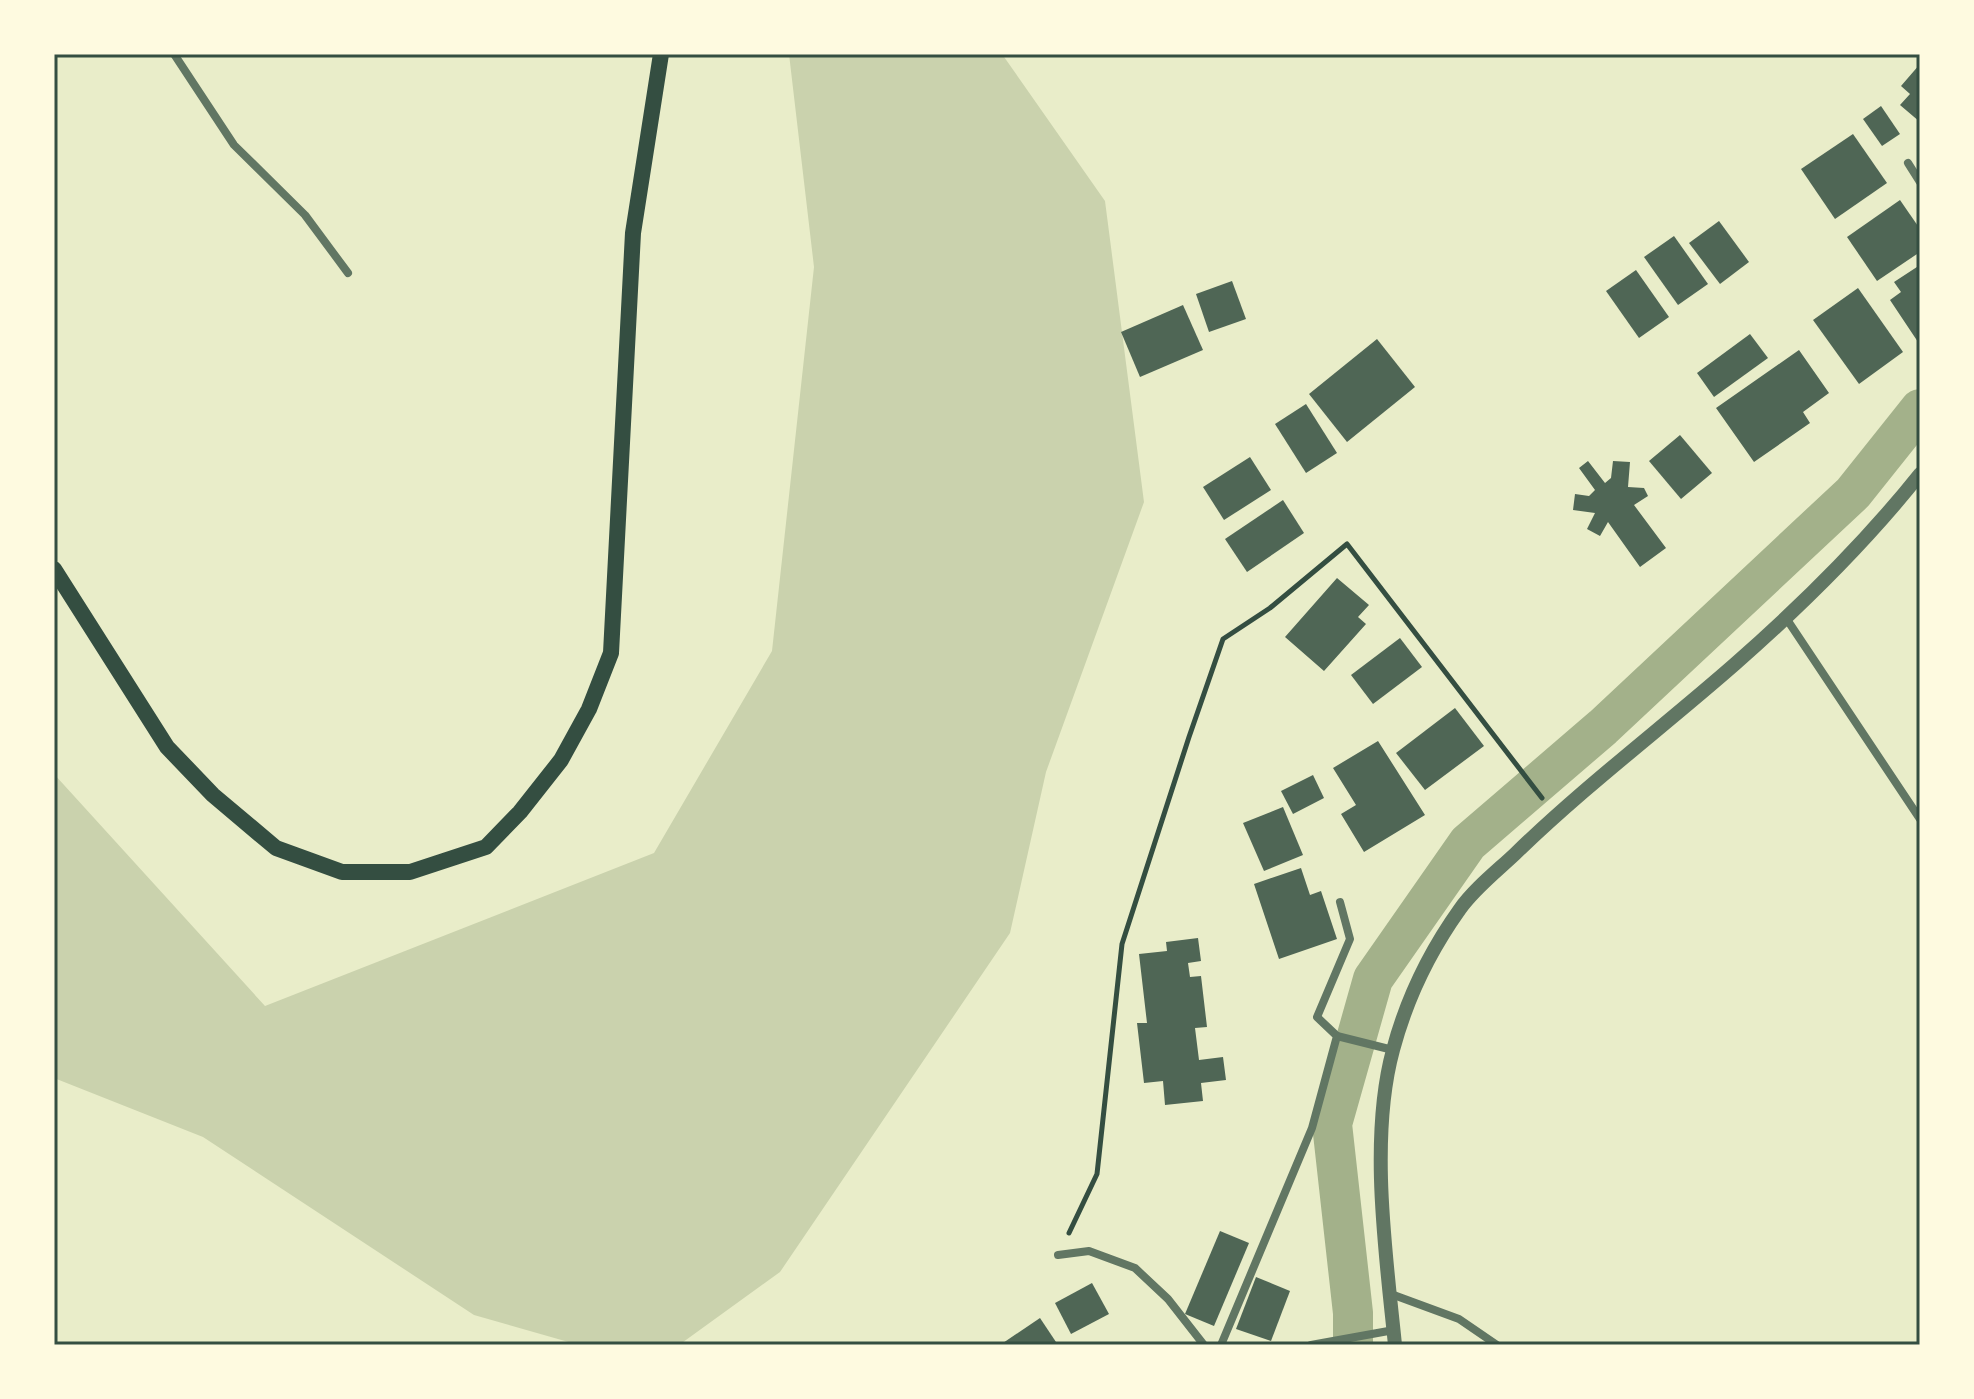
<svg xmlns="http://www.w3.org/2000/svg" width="1974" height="1399" font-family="'PT Sans',sans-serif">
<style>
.green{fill:#cad2ad}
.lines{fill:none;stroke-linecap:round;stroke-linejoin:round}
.canal{stroke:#a3b18a;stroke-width:40}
.building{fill:#4f6655}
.path{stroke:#344e41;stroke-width:5}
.minor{stroke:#617663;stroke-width:8}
.tertiary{stroke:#617663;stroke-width:14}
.secondary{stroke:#344e41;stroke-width:16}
.neatline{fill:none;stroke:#344e41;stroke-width:3}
</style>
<rect width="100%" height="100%" fill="#e9edc9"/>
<!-- green -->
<path class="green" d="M789,54H1002L1105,201L1144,502L1046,772L1010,933L780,1272L679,1345H579L474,1315L203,1137L54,1078V774L265,1006L654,853L772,651L814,267Z"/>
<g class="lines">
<!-- canal -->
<path class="canal" d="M1353,1345V1313L1332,1124L1373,979L1468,843L1603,727L1853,493L1920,409"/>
</g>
<!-- building -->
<g class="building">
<path d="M1920,64V122L1900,105L1910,94L1901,86Z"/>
<path d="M1881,106L1900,134L1882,146L1863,119Z"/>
<path d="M1853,134L1887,183L1835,219L1801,169Z"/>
<path d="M1900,200L1920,229V252L1877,281L1847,237Z"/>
<path d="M1719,221L1749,262L1720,284L1689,243Z"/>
<path d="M1674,236L1708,284L1678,305L1644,257Z"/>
<path d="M1920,265V345L1890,300L1901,292L1894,282Z"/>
<path d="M1636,270L1669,317L1639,338L1606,291Z"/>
<path d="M1232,281L1246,319L1209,332L1196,294Z"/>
<path d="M1858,288L1903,352L1859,384L1813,320Z"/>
<path d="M1183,305L1203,350L1140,377L1121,332Z"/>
<path d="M1750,334L1768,358L1714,397L1697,373Z"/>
<path d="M1377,339L1415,387L1347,442L1309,394Z"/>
<path d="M1799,350L1829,393L1803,412L1810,423L1754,462L1716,408Z"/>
<path d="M1306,404L1337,453L1306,473L1275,424Z"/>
<path d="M1680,435L1712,473L1681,499L1649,461Z"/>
<path d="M1250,457L1271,490L1224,520L1203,487Z"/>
<path d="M1588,461L1605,483L1611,478L1613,461L1630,462L1628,487L1644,488L1648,496L1634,505L1666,548L1640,567L1608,522L1600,536L1587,529L1595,513L1573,510L1575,494L1589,496L1595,490L1579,468Z"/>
<path d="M1283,500L1304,533L1247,572L1225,539Z"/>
<path d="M1337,578L1369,605L1358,617L1366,624L1324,671L1285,637Z"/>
<path d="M1400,638L1422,667L1373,704L1351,675Z"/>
<path d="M1455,708L1484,746L1425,790L1396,753Z"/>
<path d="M1378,741L1425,815L1364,852L1341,814L1356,805L1333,768Z"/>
<path d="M1313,775L1324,798L1293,814L1281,791Z"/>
<path d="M1283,807L1303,855L1264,871L1243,823Z"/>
<path d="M1301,868L1310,895L1321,891L1337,939L1279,959L1254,884Z"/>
<path d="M1198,938L1201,961L1188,963L1190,977L1201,976L1207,1027L1195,1028L1199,1060L1223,1057L1226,1080L1201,1083L1203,1101L1165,1105L1163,1081L1144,1083L1137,1023H1147L1139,954L1167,951L1166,942Z"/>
<path d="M1220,1231L1249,1243L1214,1326L1185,1314Z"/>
<path d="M1256,1277L1290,1291L1271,1341L1236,1329Z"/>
<path d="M1092,1283L1109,1314L1071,1334L1055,1303Z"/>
<path d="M1040,1318L1058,1345H1000Z"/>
</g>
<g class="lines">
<!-- path -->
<path class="path" d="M1069,1233L1097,1174L1122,944L1189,737L1223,639L1270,608L1347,544L1542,798"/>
<!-- minor -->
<g class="minor">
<path d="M174,54L234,145L305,215L348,273"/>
<path d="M1908,163L1920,182"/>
<path d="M1786,618L1920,819"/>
<path d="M1337,1036L1393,1050"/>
<path d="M1058,1255L1089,1251L1135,1268L1168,1299L1204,1345"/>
<path d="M1391,1294L1459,1319L1497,1345"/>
<path d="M1221,1345L1312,1128L1337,1036L1317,1017L1350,939L1340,902"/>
<path d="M1311,1345L1394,1330"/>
</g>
<!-- tertiary -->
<path class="tertiary" d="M1395,1345C1386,1255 1369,1138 1393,1050C1406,1001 1430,951 1460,909C1474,889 1497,871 1515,854C1585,786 1662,728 1735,664C1801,606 1865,543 1920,474"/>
<!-- secondary -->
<path class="secondary" d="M54,569L167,747L213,795L276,848L342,872H410L486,847L520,812L561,760L589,709L611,653L633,233L661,54"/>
</g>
<!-- border -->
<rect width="1974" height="1399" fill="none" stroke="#fefae0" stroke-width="112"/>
<rect x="56" y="56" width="1862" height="1287" class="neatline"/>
</svg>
